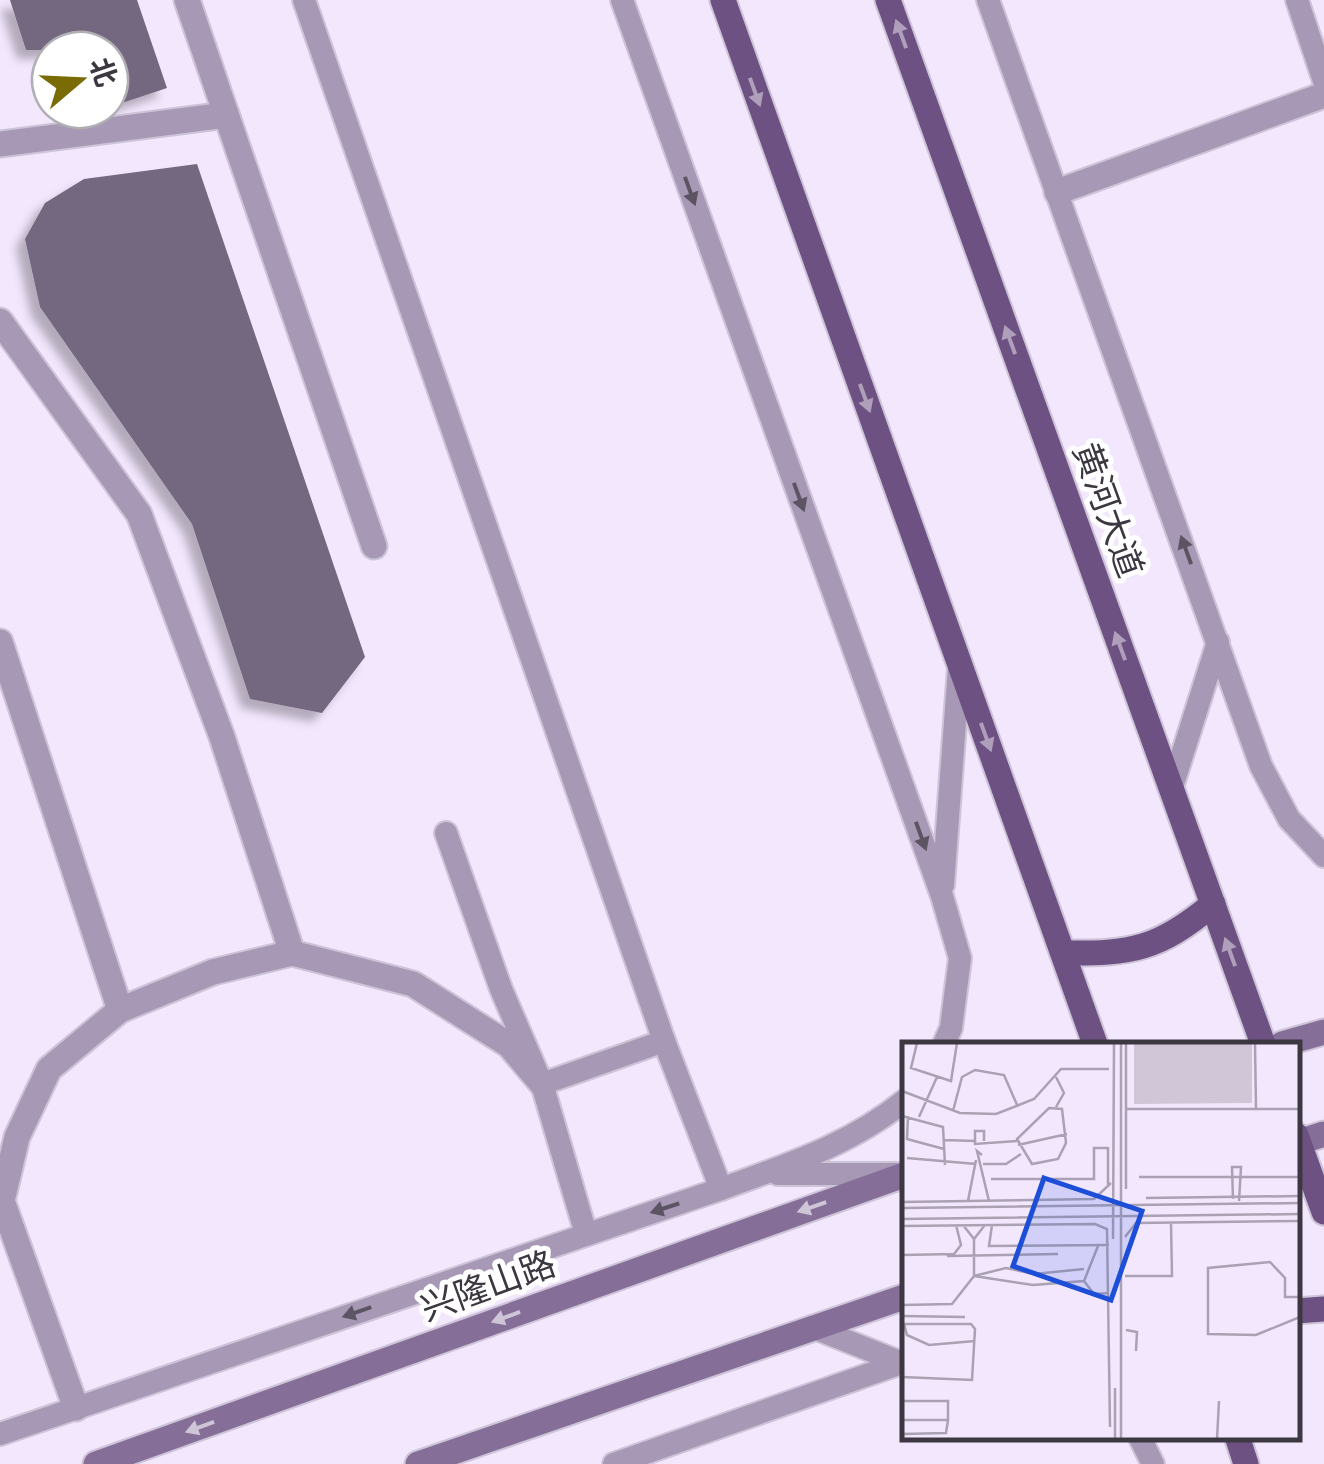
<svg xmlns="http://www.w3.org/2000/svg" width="1324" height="1464" font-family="Georgia,'Noto Sans SC',serif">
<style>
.building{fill:#73677f;filter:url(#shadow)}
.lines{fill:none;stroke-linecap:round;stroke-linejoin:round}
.lane-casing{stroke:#cec4d8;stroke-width:26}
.street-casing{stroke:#cec4d8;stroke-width:29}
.secondary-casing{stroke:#cec4d8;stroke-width:29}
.primary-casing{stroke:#cec4d8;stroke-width:29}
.lane{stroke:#a798b5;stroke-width:22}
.street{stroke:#a798b5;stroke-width:25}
.secondary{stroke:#856e98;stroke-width:25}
.primary{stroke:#6d5183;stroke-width:25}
.oneway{fill:#af9fbb}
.oneway2{fill:#5c5463}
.oneway3{fill:#cec5d6}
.labels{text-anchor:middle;stroke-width:10;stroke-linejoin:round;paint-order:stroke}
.street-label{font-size:35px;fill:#3c3740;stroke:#fff}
.inset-road{fill:none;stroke:#aaa1b2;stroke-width:2.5}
.view{fill:#1d4ed8;fill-opacity:0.15;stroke:#1d4ed8;stroke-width:5}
.inset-edge{fill:none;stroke:#3c3740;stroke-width:5}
</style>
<defs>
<filter id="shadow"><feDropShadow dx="-9" dy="9" stdDeviation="5" flood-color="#0004"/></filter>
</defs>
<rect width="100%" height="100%" fill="#f3e7fe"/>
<!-- building -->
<g class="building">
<path d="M10,0H137L167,88L110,107V50H26Z"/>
<path d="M197,164L365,657L322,713L250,699L192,524L40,307L25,239L45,203L84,179Z"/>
</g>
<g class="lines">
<defs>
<g id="lane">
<path d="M304,0L664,1041L721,1189"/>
<path d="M622,0L942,896L960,958L951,1028L944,1044"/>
<path d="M988,0L1261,766L1289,819L1324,856"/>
<path d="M1297,0L1324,81"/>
<path d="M1171,790L1218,642"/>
<path d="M446,833L501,989L542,1084L586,1234"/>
<path d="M943,885L959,668"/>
<path d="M542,1084L664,1041"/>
<path d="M778,1174H896"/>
<path d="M812,1327L902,1363"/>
<path d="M0,1434L721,1189C786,1165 850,1145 904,1101"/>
<path d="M1139,1436L1153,1464"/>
<path d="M614,1464L904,1362"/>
</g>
<g id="street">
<path d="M187,0L374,546"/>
<path d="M0,144L226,115"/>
<path d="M1057,192L1324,95"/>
<path d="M0,321L139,514L222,737L292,953"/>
<path d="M0,642L120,1010"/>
<path d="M76,1408L2,1201L17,1137L49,1069L120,1010L213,972L292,953L413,984L509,1045L542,1084"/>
</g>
<g id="secondary">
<path d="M1282,1044L1324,1032"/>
<path d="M1296,1143L1324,1134"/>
<path d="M96,1464L904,1175"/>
<path d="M418,1464L904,1297"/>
</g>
<g id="primary">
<path d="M723,0L1095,1044"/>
<path d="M888,0L1263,1044"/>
<path d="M1063,953C1132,954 1159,949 1213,904"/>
<path d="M1296,1135L1324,1212"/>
<path d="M1296,1311L1324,1309"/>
<path d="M1237,1436L1246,1464"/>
</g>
</defs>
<!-- lane casing -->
<use href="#lane" class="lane-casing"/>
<!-- street casing -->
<use href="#street" class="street-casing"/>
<!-- secondary casing -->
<use href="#secondary" class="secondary-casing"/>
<!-- primary casing -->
<use href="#primary" class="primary-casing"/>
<!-- lane -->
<use href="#lane" class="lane"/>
<!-- street -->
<use href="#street" class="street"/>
<!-- secondary -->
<use href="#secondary" class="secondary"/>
<!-- primary -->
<use href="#primary" class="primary"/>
</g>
<!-- one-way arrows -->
<defs><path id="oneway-solid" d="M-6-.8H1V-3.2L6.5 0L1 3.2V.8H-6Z" transform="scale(2.5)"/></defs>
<g class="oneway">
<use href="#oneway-solid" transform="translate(901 34) rotate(-110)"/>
<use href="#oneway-solid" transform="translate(755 92) rotate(70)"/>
<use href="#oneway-solid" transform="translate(1010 340) rotate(-110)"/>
<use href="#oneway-solid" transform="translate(865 398) rotate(70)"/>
<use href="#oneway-solid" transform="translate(1120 646) rotate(-110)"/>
<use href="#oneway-solid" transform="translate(986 737) rotate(70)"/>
<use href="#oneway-solid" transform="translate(1230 952) rotate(-110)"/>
</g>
<g class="oneway2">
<use href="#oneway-solid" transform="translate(690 191) rotate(70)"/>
<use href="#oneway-solid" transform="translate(799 497) rotate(70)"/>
<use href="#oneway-solid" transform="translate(1186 550) rotate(-110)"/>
<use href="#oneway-solid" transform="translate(921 836) rotate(70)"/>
<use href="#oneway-solid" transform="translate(665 1208) rotate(162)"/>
<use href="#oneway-solid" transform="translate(357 1312) rotate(161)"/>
</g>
<g class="oneway3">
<use href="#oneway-solid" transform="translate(812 1207) rotate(161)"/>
<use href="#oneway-solid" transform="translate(506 1317) rotate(160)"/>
<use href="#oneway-solid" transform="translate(200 1427) rotate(160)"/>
</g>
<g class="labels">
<!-- street labels -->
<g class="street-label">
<text transform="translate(1108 510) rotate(70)" y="12">黄河大道</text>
<text transform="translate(488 1286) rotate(-20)" y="12">兴隆山路</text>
</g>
</g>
<!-- overview -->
<g transform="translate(902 1042)">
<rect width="398" height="398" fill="#f3e7fe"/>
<path d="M232,1H350V61L232,62Z" fill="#d0c6d8"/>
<path class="inset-road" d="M15,1L9,26L49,39L55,1M219,1V397M353,1L354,67M154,35L162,51L154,65M0,49L58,71L94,72L132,57L159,27H207M147,66L160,67L164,101L156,117L130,122L115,97ZM224,67H398M51,69L60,35L73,28L102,33L116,65M0,74L41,85L43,123M6,74L5,97L42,107M17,75L35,35M42,98L73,99M82,99V89H73V102L115,99M116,103L165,92M80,113L75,109L87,159M5,116L74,122M81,122H104L119,112M237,135H398M89,137H192V106H206M206,145V105M224,147V1M244,156L398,154M331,157L330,125H339L337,159M66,159L74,118M0,160L192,157L209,141M0,166L398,161M0,177L398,172M61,183L72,197L83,183M90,183L87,204L207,203M0,184L193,182L205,187L208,385M223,195L234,181L398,179M211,197L212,1M196,204L182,239L192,252L207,251M0,213L52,212L59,203L54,183M45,214L156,212M72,234L131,243L182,239M72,234L104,226L132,232L182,227M223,234H270L269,181M398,255H383V236L368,220L306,226V292L354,293L398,275M0,263L50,262L72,234V197M0,274L63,275M0,282H69L73,287L70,338L0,335M2,282L5,293L27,303L73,299M224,288L235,290L234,309M213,346V397M0,359H46V378H0M0,392L44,391L46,378M315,397L317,359"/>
<path class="view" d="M142,136L240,169L209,258L111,224Z"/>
<rect width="398" height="398" class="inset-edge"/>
</g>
<!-- north arrow -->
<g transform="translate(80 80) rotate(71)"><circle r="48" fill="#ffffff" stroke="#b1afb3" stroke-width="2.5"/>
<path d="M0-8L18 38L0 25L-18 38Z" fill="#7b6b04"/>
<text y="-15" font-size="28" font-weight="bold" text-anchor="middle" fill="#3c3740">北</text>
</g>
</svg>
